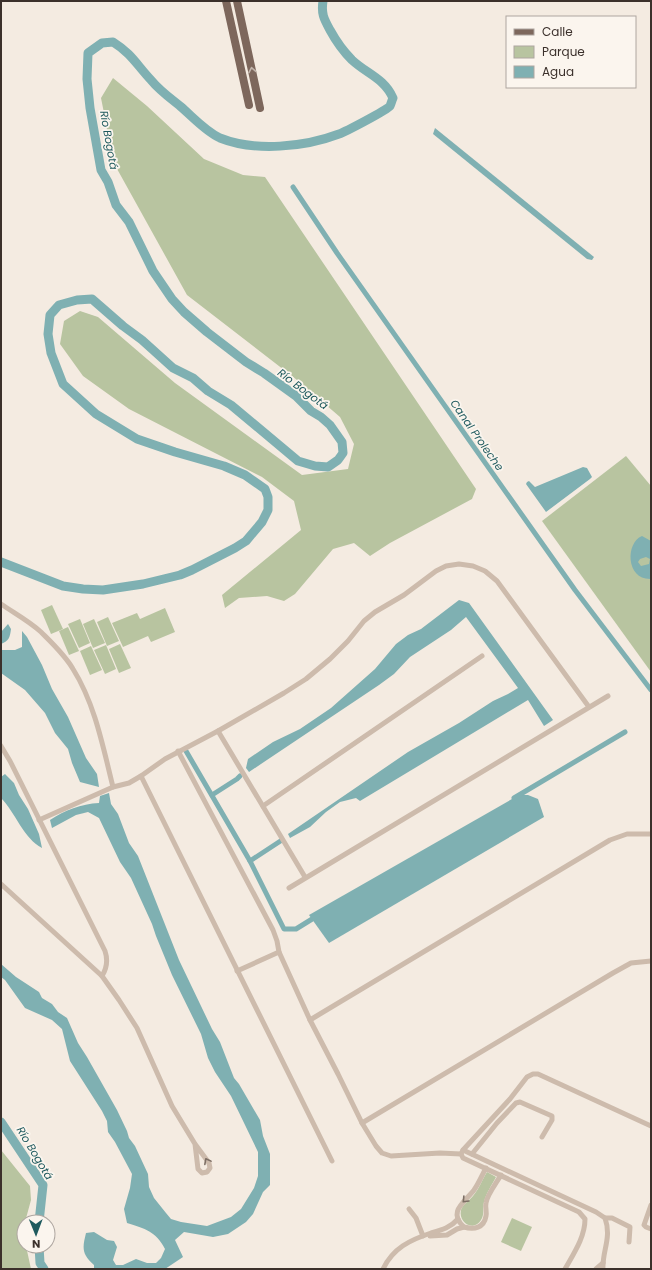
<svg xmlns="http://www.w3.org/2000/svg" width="652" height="1270" font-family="Poppins,sans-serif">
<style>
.green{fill:#b8c4a0}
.water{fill:#7fb0b2;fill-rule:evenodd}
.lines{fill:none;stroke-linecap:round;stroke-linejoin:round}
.canal{stroke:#7fb0b2;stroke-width:5}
.river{stroke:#7fb0b2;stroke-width:9}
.minor{stroke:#cdbbac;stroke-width:5}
.primary{stroke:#7d675c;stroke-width:8}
.oneway{stroke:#c2b5ac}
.oneway2{stroke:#7d6f65}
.labels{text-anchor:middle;stroke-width:3.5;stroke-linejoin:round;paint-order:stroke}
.water-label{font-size:11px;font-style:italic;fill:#1f5a5e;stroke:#fbf5ee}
</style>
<rect width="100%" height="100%" fill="#f4ebe1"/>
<!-- green -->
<g class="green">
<path d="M113,78L147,106L204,159L243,175L265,177L476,489L472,499L390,543L370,556L354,543L333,549L295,594L284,601L267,596L239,598L225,608L222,595L301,530L294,501L262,477L129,409L83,376L60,344L64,321L80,311L98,317L175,383L302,475L348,469L354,444L340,417L297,380L187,295L111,158L106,123L101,98Z"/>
<path d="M626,456L651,486V672L542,521Z"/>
<path d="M52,605L63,629L51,634L41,610Z"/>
<path d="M165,608L175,632L151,642L148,636L123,647L112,623L137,613L140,619Z"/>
<path d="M108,617L119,641L107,646L97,622Z"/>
<path d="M80,619L90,643L79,648L68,624Z"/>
<path d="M94,619L105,643L93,648L83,624Z"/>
<path d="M68,627L79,651L69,655L59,631Z"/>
<path d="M120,644L131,668L119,673L109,649Z"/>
<path d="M106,645L116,669L105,674L94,650Z"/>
<path d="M91,646L102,670L90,675L80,651Z"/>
<path d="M1,1150L30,1186L31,1200L25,1222H24V1246H26L31,1269H1Z"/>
<path d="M487,1172L496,1177C492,1185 486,1193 484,1202C482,1208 485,1214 481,1220C474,1232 458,1223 461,1210C463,1204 469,1201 473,1196C479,1189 482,1180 487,1172Z"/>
<path d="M512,1218L532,1227L521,1251L501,1242Z"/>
</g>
<!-- water -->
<g class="water">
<path d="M435,128L594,257L592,260L587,259L433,134Z"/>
<path d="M583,467L587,468L592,477L590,479L546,512L526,484L527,482L529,481L535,487Z"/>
<path d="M642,536L651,541V579C626,580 625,543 642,536ZM646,557L650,559L649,564L641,566L638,562L640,559Z"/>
<path d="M459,600L469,603L553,720L544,726L528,700L360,801L356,798L340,802L326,812L310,827L290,838L288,834L408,752L459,723L493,701L508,694L518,688L466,617L451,630L410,657L394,674L379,685L249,772L246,768L248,759L273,742L300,729L331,708L375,669L396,644L408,635L421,629Z"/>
<path d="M8,624L11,629C10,637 9,641 1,644V632Z"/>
<path d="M22,631L27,637L42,665L52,689L68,717L86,758L97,774L99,787L80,782L72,763L68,749L55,733L45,713L25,690L1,673V650H15L22,647Z"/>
<path d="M5,774L14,783L19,795L28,809L39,834L42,848C24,839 15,812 1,798V777Z"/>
<path d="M109,793L111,804L118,814L129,843L138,856L179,960L212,1029L220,1042L234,1078L239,1084L260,1120L263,1136L270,1154V1185L263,1192L253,1214L246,1222L228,1234L213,1237L184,1232L175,1240L183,1257L165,1269H94V1265C82,1254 82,1249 86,1233L94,1232L107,1240L114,1241L117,1247L113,1260L116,1265H123L136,1259L147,1263H156L161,1258L165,1249C156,1231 145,1229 127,1223L124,1209L130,1188L132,1174L115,1142L108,1132L107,1121L102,1111L70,1061L62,1029L52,1020L25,1008L5,980L1,977V964L16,977L39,992L42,998L52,1004L58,1012L67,1018L78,1043L87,1057L117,1110L127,1131L129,1138L135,1146L148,1174L149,1187L154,1198L166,1213L171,1219L181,1222L207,1226L231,1217L241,1209L254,1188L258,1176V1152L231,1096L215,1072L208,1058L201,1034L172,975L156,936L152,924L131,878L120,862L99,818L88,812L76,815L52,828L50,820C65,810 81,804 99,803L100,796Z"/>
<path d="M519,795H528L538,799L544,817L329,943L309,915Z"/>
</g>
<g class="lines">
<!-- canal -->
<g class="canal">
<path d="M293,187L337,253L575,590L651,690"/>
<path d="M186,751L250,861L284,929H296L317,916"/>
<path d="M212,795L237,779L240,776"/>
<path d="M514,798L625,732"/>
<path d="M250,861L282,840"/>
</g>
<!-- river -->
<g class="river">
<path d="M1,562L63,586L83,589L103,590L143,584L180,575L192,570L235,548L246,541L262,522L268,510V497L265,489L245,475L224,466L175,452L137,439L96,414L63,384L51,353L48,334L50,315L59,305L77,300L92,299L123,326L142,340L173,368L193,378L208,391L231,405L298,461L315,466L328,467L338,460L343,453L342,442L330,425L321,417L311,411L296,396L264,373L246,362L207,332L184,312L172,299L153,271L129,222L116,205L108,182L101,170L90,108L87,79L88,53L102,43L113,42C132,54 136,64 151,80C159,90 170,98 180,106C193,117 205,131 220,138C255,152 305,147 339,134C345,132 387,110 390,106C391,104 392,100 393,98C384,78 367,74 352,60C343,51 336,41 330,30C324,19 321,14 323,1"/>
<path d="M1,1122L43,1185L39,1222"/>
<path d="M39,1246L40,1263L44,1269"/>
</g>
<!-- minor -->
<g class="minor">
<path d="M1,604C14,613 29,621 41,632C52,643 65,655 73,669C95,704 103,747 113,787"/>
<path d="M218,731L305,877"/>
<path d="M1,746L10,761L105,951C108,960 107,968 102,976"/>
<path d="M178,751L273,930L277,941L279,952L310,1020L338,1074L362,1123L376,1146L382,1153L391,1156L440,1153L461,1154L463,1158L579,1212L585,1219C585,1237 574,1253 565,1269"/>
<path d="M141,776L332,1161"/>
<path d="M263,806L482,656"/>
<path d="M39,820L113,787L129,783L141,776L165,759L218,731L284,693L306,679L330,659L348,641L364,621L375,612L404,595L436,571L446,566L459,564L473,566L485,571L497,581L589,707"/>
<path d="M1,884L102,976L119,1000L137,1028L172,1106L195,1144L209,1163L210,1168L207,1172L202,1173L198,1169L195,1144"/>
<path d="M289,888L608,696"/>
<path d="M237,971L279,952"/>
<path d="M310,1020L610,840L627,834H651"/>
<path d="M362,1123L613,973L631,963L651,961"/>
<path d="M463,1150L596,1212L605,1218C612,1238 602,1251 603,1269"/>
<path d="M461,1154L463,1150L510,1099L527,1077L533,1074H538L651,1126"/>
<path d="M472,1154L497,1123L516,1103L520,1102L552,1116V1120L542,1137"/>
<path d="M486,1168C482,1175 479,1183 474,1190C465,1202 447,1212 464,1227C474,1230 484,1228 486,1216C487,1212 485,1207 486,1203C487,1195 497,1182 501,1175"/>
<path d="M651,1205L644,1225L646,1227L651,1229"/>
<path d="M409,1209L416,1218L423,1236"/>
<path d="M605,1218H612L630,1227L629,1242"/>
<path d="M430,1236L447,1235L457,1229L464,1227"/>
<path d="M383,1269C393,1248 410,1240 431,1233C442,1230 450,1228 458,1219"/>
<path d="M596,1269L603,1263"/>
</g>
<!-- primary -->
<g class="primary">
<path d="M226,1L249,105"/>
<path d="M237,1L260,108"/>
</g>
</g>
<!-- one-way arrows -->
<defs><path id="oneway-chevron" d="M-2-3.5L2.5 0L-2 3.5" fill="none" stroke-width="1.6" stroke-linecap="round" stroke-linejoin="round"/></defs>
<use class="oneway" href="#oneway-chevron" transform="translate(252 70) rotate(-101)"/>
<g class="oneway2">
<use href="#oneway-chevron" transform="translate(207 1161) rotate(-118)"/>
<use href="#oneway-chevron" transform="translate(465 1200) rotate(134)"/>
</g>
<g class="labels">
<!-- water labels -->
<g class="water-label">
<text transform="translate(109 140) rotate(80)" y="4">Río Bogotá</text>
<text transform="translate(303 389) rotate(37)" y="4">Río Bogotá</text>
<text transform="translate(477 435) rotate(55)" y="4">Canal Proleche</text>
<text transform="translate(35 1153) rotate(59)" y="4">Río Bogotá</text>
</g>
</g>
<!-- border -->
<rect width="652" height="1270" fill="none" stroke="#3b302b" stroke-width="4"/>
<!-- legend -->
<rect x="506" y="16" width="130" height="72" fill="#fbf5ee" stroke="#aea6a0"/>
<rect x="514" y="29" width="20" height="6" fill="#7d675c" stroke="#aea6a0"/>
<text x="542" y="36" font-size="12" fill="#3b302b">Calle</text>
<rect x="514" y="46" width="20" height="12" fill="#b8c4a0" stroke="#aea6a0"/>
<text x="542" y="56" font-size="12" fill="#3b302b">Parque</text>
<rect x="514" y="66" width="20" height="12" fill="#7fb0b2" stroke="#aea6a0"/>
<text x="542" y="76" font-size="12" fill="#3b302b">Agua</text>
<!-- north arrow -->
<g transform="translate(36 1234) rotate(179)"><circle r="19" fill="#fbf5ee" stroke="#aea6a0"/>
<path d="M0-3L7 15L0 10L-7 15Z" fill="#1f5a5e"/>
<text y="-6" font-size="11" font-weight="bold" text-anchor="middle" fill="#3b302b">N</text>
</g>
</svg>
